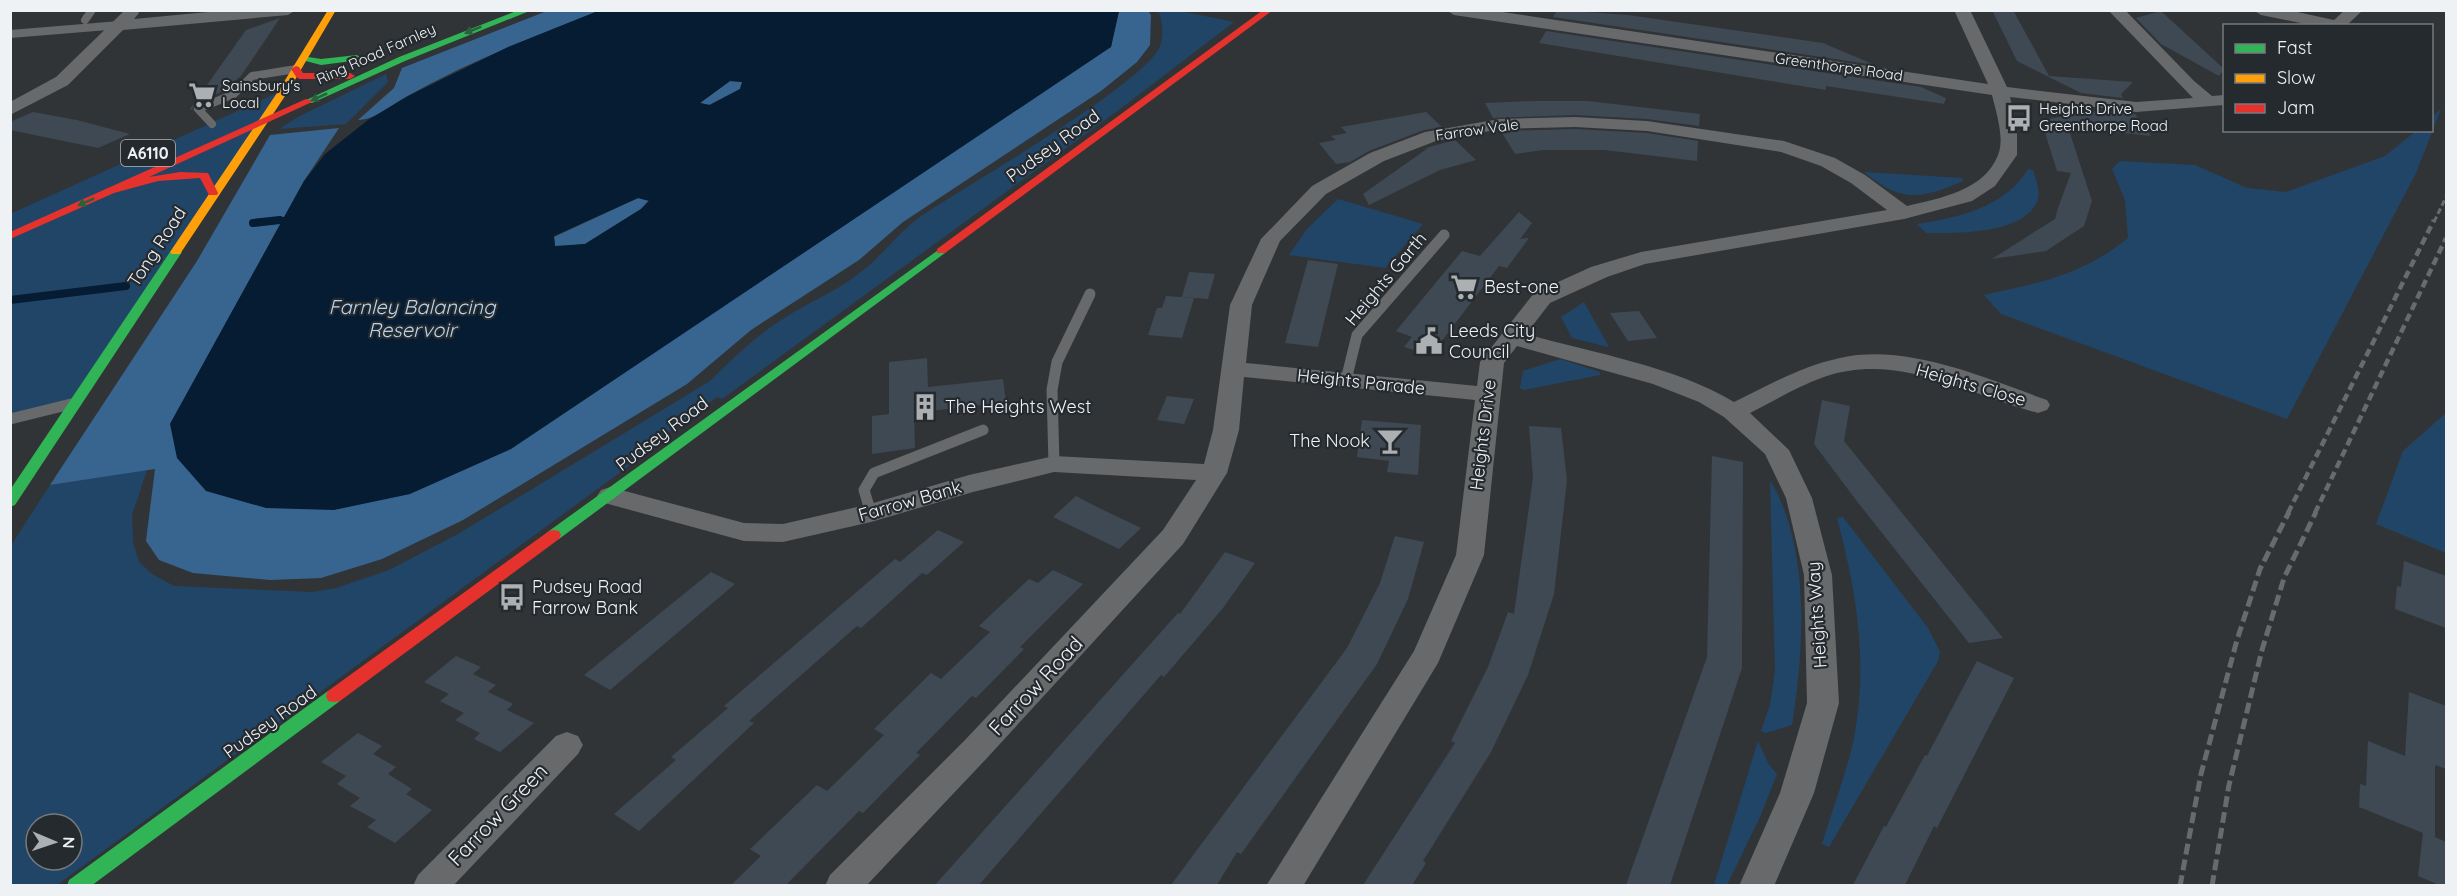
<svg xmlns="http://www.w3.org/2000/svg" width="2457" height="896" font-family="Quicksand,sans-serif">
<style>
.green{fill:#214567;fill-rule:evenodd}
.forest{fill:#386590}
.water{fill:#051c32;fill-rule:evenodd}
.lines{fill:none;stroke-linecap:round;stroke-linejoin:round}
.stream-far1{stroke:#051c32;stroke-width:6}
.stream{stroke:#051c32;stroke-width:8}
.building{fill:#3e4954}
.lane-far1{stroke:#67696b;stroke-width:8}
.lane{stroke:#67696b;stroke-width:11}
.street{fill:#67696b;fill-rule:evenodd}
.fast{fill:#30b455;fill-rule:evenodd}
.slow{fill:#ff9f0a;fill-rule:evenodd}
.jam{fill:#e5322d;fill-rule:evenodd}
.rail-far2{stroke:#686a6d;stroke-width:3;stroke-dasharray:6 3;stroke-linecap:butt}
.rail-far1{stroke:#686a6d;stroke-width:4.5;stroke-dasharray:8 4.5;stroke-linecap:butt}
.rail{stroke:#686a6d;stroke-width:5;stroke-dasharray:11 5;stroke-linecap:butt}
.oneway{fill:#29613e}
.labels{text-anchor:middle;stroke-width:4.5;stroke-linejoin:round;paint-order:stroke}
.far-street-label{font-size:15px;fill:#eff2f5;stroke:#252a2f}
.far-poi-label{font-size:15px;fill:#eff2f5;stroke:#252a2f;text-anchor:start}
.shield{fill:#252a2f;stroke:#b2b6ba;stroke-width:1.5}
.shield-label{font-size:16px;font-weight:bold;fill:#eff2f5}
.street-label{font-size:18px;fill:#eff2f5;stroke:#252a2f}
.poi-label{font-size:18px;fill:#eff2f5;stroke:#252a2f;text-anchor:start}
.water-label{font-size:20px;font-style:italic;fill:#b7d3f0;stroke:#252a2f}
.near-street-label{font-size:21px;fill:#eff2f5;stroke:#252a2f}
</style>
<rect width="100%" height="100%" fill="#313437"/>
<!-- green -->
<g class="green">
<path d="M1158,11H1180L1234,22L1124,106L722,399L717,397L664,435L667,438L57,885H11L10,547L50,485L147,470L132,515L133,542L139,562L152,574L174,586L312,592L336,588L389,570L458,534L710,381C734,357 757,335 786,317C809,302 835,292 857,275C881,258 900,230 924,214C966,186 1146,83 1160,46C1164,36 1163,20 1158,11ZM36,824H72V860H36Z"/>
<path d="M386,74L388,82L346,124L279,129L298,117Z"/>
<path d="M284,90L75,404L11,419L10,214Z"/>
<path d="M2441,109L2416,173L2287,419L2001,314L1984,295C2039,283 2083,275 2128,238L2125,200L2112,169L2120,161L2195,165L2247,188L2286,192L2385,156L2416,131L2432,130V117Z"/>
<path d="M2028,169L2033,170C2036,180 2041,192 2037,202C2022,235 1955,233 1926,233L1917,224C1957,218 2006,207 2028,169Z"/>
<path d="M1865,172L1962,178L1963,181C1933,194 1907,204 1878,182C1873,179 1866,175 1865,172Z"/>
<path d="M1338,199L1423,224L1385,268L1289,255L1307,229Z"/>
<path d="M1584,302L1609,347L1572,338L1561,317Z"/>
<path d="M1560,359L1600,372V375L1524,390L1520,388L1523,371Z"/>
<path d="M2446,413V553L2376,524L2403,451Z"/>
<path d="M1770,480C1811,548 1804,650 1792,725L1766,733L1761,731L1770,705L1775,671Z"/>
<path d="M1843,517L1928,628L1940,652L1938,661L1829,847L1822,844C1832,811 1845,777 1853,743C1869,666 1857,593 1837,518Z"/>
<path d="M1758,741L1769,765L1777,774L1759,819L1727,885H1714Z"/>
</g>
<!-- forest -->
<g class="forest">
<path d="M547,11H598C534,37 467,62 406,97C391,105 375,120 358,120L394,88L402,68Z"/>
<path d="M1119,11H1148L1151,15L1150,45L1137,62L1101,91L903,222L859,260L751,330L687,384L463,520L382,559L321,578L270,580L193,573L159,560L146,541L155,469L50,485L197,261L270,135L339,128L304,181L170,424L1111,47Z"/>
<path d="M730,81L743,82L740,89L709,105L700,103Z"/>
<path d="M638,198L649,200L641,209L585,244L555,247L554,237Z"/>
</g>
<!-- water -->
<path class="water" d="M903,11H1119L1111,47L511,449L410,494L334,510L266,508L206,491L177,458L170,424L304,181L325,154L368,120L408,96L508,47L598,11ZM730,81L742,82L740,89L710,105L700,103ZM638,198L649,201L641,209L585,244L555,246L554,236Z"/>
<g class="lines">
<!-- stream-far1 -->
<path class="stream-far1" d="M265,222L283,220"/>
<!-- stream -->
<g class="stream">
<path d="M253,223L280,220"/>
<path d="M10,300L126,286"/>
</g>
</g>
<!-- building -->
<g class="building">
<path d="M1557,10L1628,15L1823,43L1875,65L1553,17Z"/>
<path d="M1992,10H2013L2049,76L2133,82L2121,94L2123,98L2081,93L2017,61Z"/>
<path d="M2161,11L2224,69L2219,76L2161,44L2136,18Z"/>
<path d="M280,18L241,76L219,93L195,103L192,110L190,109L246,30Z"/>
<path d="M1546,31L1921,87L1946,98L1944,104L1826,86V90L1539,43Z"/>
<path d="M1532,101H1588L1700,114L1699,126L1647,119L1575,115L1493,118L1485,103Z"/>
<path d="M2104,110L2135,114L2151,136L2068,127L2092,201L2084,226L2046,251L1992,259L2055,219L2058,208L2071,173L2057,171L2041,120Z"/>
<path d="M33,112L77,120L130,134L98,148L10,130V122Z"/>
<path d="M1426,112L1442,127L1424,130L1369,151L1350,162L1336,164L1319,143L1336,140L1331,136L1347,133L1341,127Z"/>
<path d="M1575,129L1647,133L1698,141L1697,161L1604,150H1543L1515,154L1501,131Z"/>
<path d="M1455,140L1476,160L1440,170L1369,205L1363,194L1428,148L1422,149Z"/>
<path d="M1519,212L1532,223L1520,239L1529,238L1507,268L1499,266L1431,355L1404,347L1412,337L1396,331L1462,251L1480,256Z"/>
<path d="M1308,260L1338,264L1318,347L1285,343Z"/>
<path d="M1189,272L1215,274L1208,299L1182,297Z"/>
<path d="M1166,296L1194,298L1182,338L1148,335L1157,308H1162Z"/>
<path d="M1639,311L1657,338L1628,341L1610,313Z"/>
<path d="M927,358L928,387L1003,379L1006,402L914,413L915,448L872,454V416L889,414V362Z"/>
<path d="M1167,396L1194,399L1184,424L1157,420Z"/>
<path d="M1822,400L1850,406L1844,441L2003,638L1969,643L1856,500L1814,444Z"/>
<path d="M1362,420L1421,425L1418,475L1387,472L1389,461L1357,457Z"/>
<path d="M1529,426L1561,428L1567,480L1554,594L1528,675L1491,752L1423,861L1426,863L1412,885H1363L1455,743L1451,741L1488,667L1508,612L1514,614L1533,478Z"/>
<path d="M1712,456L1743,462L1742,668L1670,885H1626L1707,657Z"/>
<path d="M1076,496L1097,507L1141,528L1119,549L1053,517Z"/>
<path d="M938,530L964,542L927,575L922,573L861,628L857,626L749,721L754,723L639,831L614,814L676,760L671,757L728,708L724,706L895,559L900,562Z"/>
<path d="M1395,536L1424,542L1408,599L1377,664L1241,854L1237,852L1217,885H1171L1347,648L1380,583Z"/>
<path d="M1225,552L1255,563L1223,608L1164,677L1161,675L979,885H935L1178,613L1180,614Z"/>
<path d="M2404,561L2446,576V628L2395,609L2397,586L2401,587Z"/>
<path d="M1053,570L1083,584L1020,647L1024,649L976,698L972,696L916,753L920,755L863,813L859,811L786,885H731L761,856L750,849L817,785L827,791L884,735L874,729L931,673L941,679L969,652L990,632L979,626L1029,579L1038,583Z"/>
<path d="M711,572L735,584L610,690L584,675Z"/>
<path d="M456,656L481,667L473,674L496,685L488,692L513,704L507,710L534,723L500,752L474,739L480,733L455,720L464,713L440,701L449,694L424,682Z"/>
<path d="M1977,661L2014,678L1937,828L1934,826L1905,885H1853L1884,826L1886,827L1925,755L1927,756Z"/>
<path d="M2409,692L2446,706V769L2435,765V837L2446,842V885H2439L2418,876L2423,833L2359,807L2360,784L2366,786L2368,741L2405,756Z"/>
<path d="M358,733L382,746L373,754L396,767L388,774L412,789L406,794L432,810L395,843L367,827L376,820L350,806L360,798L337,784L346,776L321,762Z"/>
</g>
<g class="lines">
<!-- lane-far1 -->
<g class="lane-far1">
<path d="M85,20L92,10"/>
<path d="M10,34L120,25"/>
<path d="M212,124L198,109L234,94L252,76L296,69"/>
</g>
<!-- lane -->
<g class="lane">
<path d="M1346,380L1357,335L1444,235"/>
<path d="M10,419L71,404"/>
<path d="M1054,464L1052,390L1057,362L1090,294"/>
<path d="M871,513L864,490L874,473L983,430"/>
</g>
<!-- street -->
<g class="street">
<path d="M125,10H137L139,13L134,19L229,10H296L288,15L123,30L68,85L10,115V102L56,77Z"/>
<path d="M1446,10H1489L1988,84L1954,10H1970L2007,87L2136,102L2193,98L2108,10H2125L2194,81L2212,96L2224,95V105L2136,112L2010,97L2017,126V155L1995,186L1972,201L1904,219L1645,264L1607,277L1550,303L1526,334C1593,353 1674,366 1734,402C1769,385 1802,366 1840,358C1908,343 1984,378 2047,400L2050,405L2047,410L2038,413C1969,395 1898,351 1824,377C1798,386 1774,401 1750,413L1789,450L1812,498L1832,575L1839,703L1814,793L1774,886H1739L1780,793L1807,703L1804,575L1786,498L1765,454L1724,417L1699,402L1653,384L1517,346L1504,363L1484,555L1438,663L1303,886H1266L1414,651L1456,555L1475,400L1244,377L1239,430L1227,473L1183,544L987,758L866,886H825L830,875L965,740L1163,530L1196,480L1054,472L973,492L871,522L783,542L744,541L601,502L597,496L601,490L610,487L744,523L783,524L870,504L969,475L1054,456L1204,464L1213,430L1230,305L1261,239L1312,186L1370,153L1425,132L1500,119L1575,117L1647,121L1784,141L1835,158L1865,175L1907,206C1940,198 1984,191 1998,155C2005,138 1996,112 1992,95L1454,15ZM1575,127L1647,131L1781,152L1821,166L1851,183L1887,210L1641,252L1591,267L1534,293L1480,362L1477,386L1246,363L1252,305L1280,241L1326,194L1384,161L1436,141L1500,129Z"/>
<path d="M2253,10H2288L2334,20L2345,10H2363L2346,26H2315L2261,15Z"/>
<path d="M567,732L578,736L583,745L578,754L453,886H413L418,875L556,736Z"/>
</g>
<!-- fast -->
<g class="fast">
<path d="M519,10H532L405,61L312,103L304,101L399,57Z"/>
<path d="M357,55L361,58L360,60L321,65L298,59L302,56L321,59Z"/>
<path d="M941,248L947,251L945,253L559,539H549L547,535L549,531Z"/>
<path d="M176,249L182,252L15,505L10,507V490L170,252Z"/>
<path d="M334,690L340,691L342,696L340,701L91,886H67L69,880L328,691Z"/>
</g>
<!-- slow -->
<path class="slow" d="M328,10H336L289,90L180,254H172L170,252L279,90Z"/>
<!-- jam -->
<g class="jam">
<path d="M1263,10H1273L945,253H937V249Z"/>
<path d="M296,66L299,67L303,73H350L355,76L350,79H300L297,78L291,69Z"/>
<path d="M306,99L314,101L149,177L180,172L208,173L218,193L217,195H209L200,178L158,181L114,193L10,239V232Z"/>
<path d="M554,530L559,531L561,535L559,539L340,701L334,702L328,701L326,696L328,691L549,531Z"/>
</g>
<!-- rail-far2 -->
<path class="rail-far2" d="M2434,222L2446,197"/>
<!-- rail-far1 -->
<g class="rail-far1">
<path d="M2288,513L2434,220"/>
<path d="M2315,513L2446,238"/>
</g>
<!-- rail -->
<g class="rail">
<path d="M2180,886L2201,774L2237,640L2260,569L2289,512"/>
<path d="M2212,886L2229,785L2262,650L2284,578L2316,512"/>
</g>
</g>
<!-- one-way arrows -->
<defs><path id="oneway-solid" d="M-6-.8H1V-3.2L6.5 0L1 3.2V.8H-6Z" transform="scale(1.5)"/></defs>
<g class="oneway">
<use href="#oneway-solid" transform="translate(473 30) rotate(158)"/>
<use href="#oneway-solid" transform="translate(319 97) rotate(156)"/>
<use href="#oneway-solid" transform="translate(86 202) rotate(156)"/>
</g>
<!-- icons -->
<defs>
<symbol id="supermarket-bare" viewBox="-9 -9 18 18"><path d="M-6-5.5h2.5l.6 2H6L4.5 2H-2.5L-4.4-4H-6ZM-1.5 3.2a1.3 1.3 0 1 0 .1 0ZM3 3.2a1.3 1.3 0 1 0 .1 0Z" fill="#acb0b2" stroke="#252a2f" stroke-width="2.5" paint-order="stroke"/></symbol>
<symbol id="bus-bare" viewBox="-9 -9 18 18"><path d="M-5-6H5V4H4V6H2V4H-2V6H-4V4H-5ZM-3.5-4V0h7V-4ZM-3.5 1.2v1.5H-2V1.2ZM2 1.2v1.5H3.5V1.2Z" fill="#acb0b2" stroke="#252a2f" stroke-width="2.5" paint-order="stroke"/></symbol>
<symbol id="civic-bare" viewBox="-9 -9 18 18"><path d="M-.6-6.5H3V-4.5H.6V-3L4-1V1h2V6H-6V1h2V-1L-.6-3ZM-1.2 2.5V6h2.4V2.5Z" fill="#acb0b2" stroke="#252a2f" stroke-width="2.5" paint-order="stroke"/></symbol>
<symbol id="building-bare" viewBox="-9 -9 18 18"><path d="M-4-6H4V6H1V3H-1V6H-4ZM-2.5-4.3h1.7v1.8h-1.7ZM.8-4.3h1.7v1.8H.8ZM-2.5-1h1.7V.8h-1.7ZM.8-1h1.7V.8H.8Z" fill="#acb0b2" stroke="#252a2f" stroke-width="2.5" paint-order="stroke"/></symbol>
<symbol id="bar-bare" viewBox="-9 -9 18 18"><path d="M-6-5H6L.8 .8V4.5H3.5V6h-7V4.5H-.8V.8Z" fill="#acb0b2" stroke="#252a2f" stroke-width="2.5" paint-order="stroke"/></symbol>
</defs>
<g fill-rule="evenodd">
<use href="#supermarket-bare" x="183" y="76" width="38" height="38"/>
<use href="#bus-bare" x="2000" y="99" width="38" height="38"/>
<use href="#supermarket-bare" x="1445" y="268" width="38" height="38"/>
<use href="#civic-bare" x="1410" y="322" width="38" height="38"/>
<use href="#building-bare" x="906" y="388" width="38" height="38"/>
<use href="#bar-bare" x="1371" y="422" width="38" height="38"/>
<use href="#bus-bare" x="493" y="578" width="38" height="38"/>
</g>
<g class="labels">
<!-- far-street labels -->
<g class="far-street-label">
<text transform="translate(376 54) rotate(-24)" y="5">Ring Road Farnley</text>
<text transform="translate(1839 67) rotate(8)" y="5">Greenthorpe Road</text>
<text transform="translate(1477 130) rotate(-8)" y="5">Farrow Vale</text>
</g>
<!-- far-poi labels -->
<g class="far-poi-label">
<text x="222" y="91">Sainsbury's<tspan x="222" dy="17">Local</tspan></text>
<text x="2039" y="114">Heights Drive<tspan x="2039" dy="17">Greenthorpe Road</tspan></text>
</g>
<!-- shield labels -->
<rect class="shield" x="121" y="140" width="54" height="26" rx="4.5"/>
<g class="shield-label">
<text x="148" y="159">A6110</text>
</g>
<!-- street labels -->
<g class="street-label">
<text transform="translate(1053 146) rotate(-36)" y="6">Pudsey Road</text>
<text transform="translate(157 247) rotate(-57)" y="6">Tong Road</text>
<text transform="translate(1386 279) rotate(-50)" y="6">Heights Garth</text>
<text transform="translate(1361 382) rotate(6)" y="6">Heights Parade</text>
<text transform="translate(1971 385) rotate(16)" y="6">Heights Close</text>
<text transform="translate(662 434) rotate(-37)" y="6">Pudsey Road</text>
<text transform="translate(1483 435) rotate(-83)" y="6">Heights Drive</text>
<text transform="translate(910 501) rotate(-16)" y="6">Farrow Bank</text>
<text transform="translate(1817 615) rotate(-94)" y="6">Heights Way</text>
<text transform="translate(270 722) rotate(-36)" y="6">Pudsey Road</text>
</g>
<!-- poi labels -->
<g class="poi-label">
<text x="1484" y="293">Best-one</text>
<text x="1449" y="337">Leeds City<tspan x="1449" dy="21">Council</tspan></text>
<text x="945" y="413">The Heights West</text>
<text x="1370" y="447" text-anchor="end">The Nook</text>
<text x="532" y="593">Pudsey Road<tspan x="532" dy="21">Farrow Bank</tspan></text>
</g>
<!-- water labels -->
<g class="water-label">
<text x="412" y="314">Farnley Balancing<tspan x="412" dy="23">Reservoir</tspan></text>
</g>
<!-- near-street labels -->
<g class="near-street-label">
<text transform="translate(1036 686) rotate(-47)" y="7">Farrow Road</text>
<text transform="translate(498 815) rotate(-46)" y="7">Farrow Green</text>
</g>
</g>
<!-- border -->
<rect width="2457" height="896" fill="none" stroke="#eff2f5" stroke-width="24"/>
<!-- legend -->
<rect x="2223" y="24" width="210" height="108" fill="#252a2f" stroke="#767a7e" stroke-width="1.5"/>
<rect x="2235" y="44" width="30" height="9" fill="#30b455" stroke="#767a7e" stroke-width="1.5"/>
<text x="2277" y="54" font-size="18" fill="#eff2f5">Fast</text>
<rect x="2235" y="74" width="30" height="9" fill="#ff9f0a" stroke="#767a7e" stroke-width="1.5"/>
<text x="2277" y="84" font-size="18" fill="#eff2f5">Slow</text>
<rect x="2235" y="104" width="30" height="9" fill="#e5322d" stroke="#767a7e" stroke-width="1.5"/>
<text x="2277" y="114" font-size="18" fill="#eff2f5">Jam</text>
<!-- north arrow -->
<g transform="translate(54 842) rotate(92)"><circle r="28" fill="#252a2f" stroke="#767a7e" stroke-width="1.5"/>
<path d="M0-4.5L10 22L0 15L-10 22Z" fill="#acb0b2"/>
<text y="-9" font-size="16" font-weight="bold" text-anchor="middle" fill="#eff2f5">N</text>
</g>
</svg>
